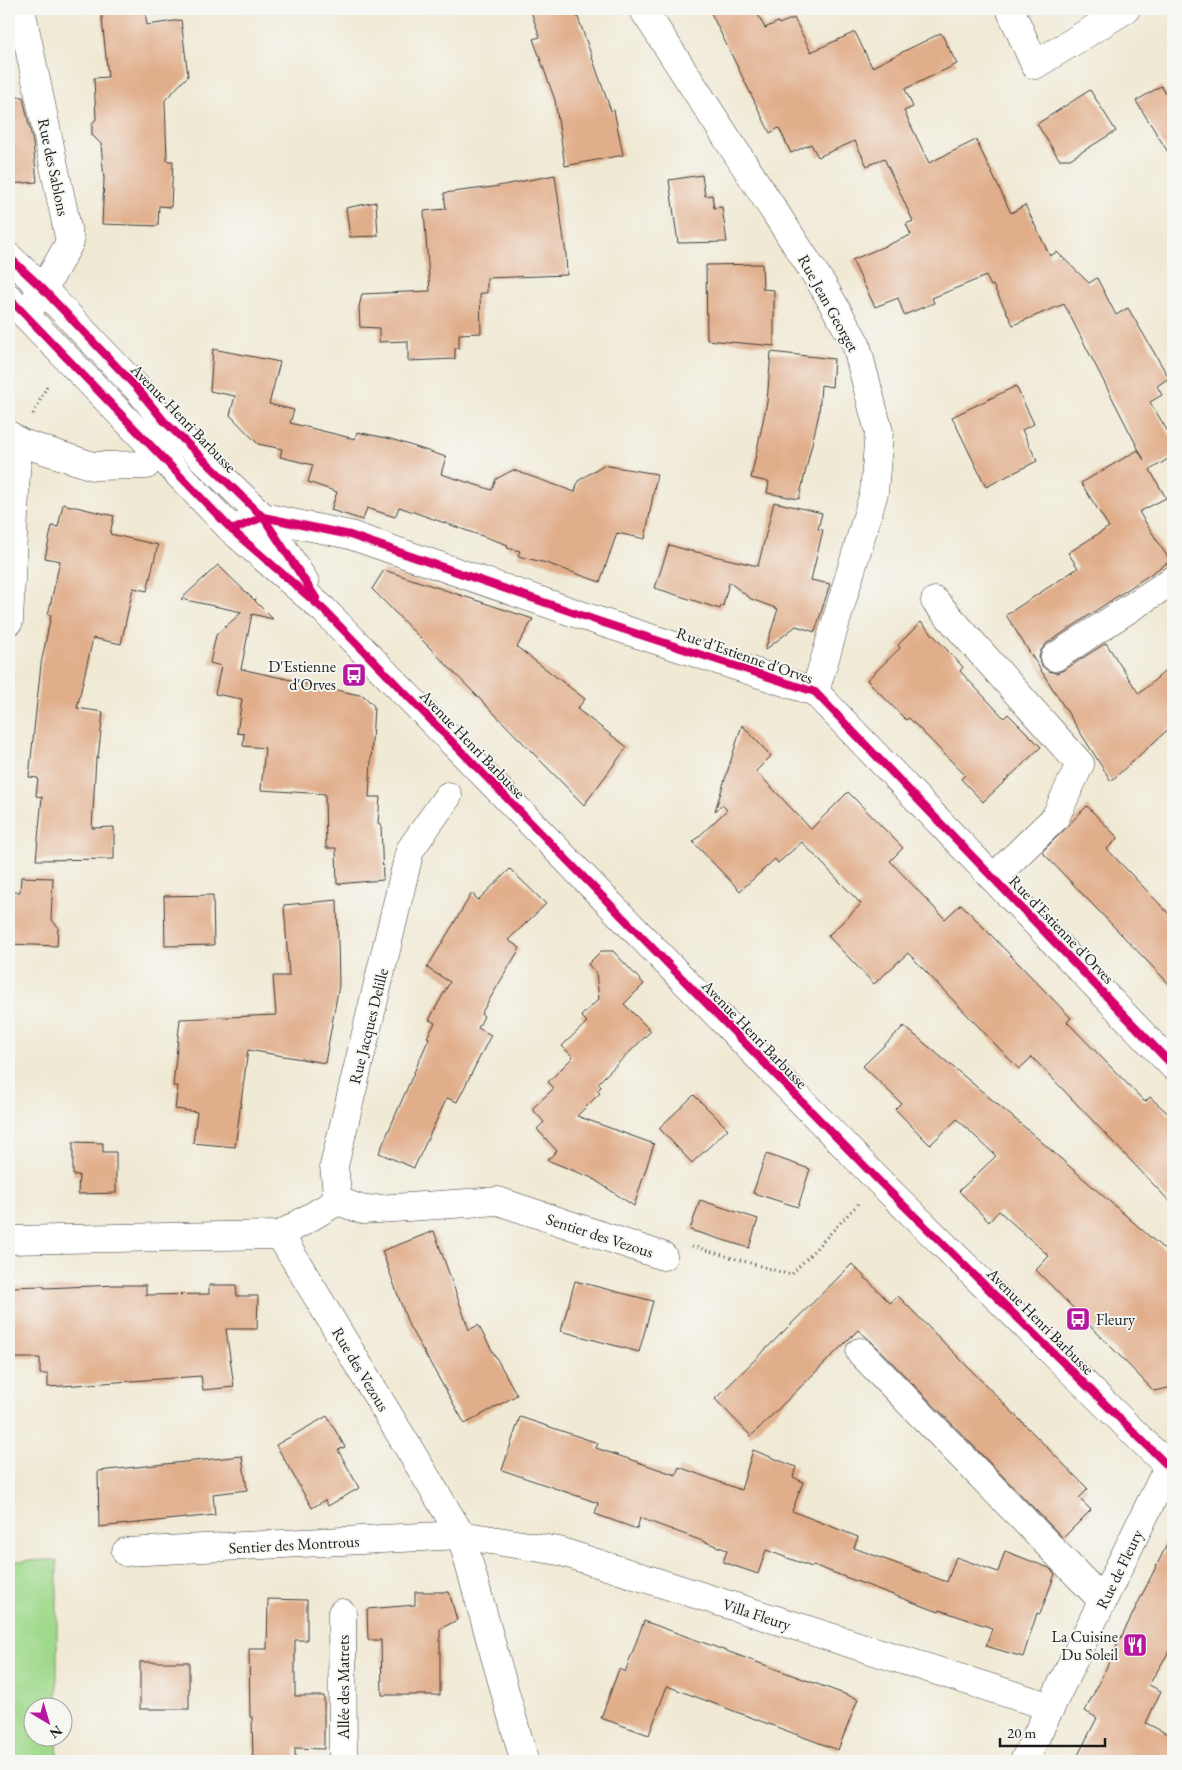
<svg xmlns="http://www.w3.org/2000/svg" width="1182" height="1770" font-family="'EB Garamond',serif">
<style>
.green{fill:#9fd98b;stroke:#5e7a54}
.building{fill:#e1ae8b}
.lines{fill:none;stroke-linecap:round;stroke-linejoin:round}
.minor-casing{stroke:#3c3b38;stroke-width:29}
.major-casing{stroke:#3c3b38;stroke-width:29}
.path{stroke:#3c3b38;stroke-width:3;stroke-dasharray:1 4;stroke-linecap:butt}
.minor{stroke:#fff;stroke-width:28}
.major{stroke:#fff;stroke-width:28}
.cycleway-casing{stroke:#f6f6f2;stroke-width:11}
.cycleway{stroke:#d6006c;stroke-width:8}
.labels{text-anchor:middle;stroke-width:4;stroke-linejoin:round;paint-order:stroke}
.street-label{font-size:16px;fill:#1c1c1c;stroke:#f6f6f2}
.poi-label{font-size:16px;fill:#1c1c1c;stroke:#f6f6f2;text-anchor:end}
</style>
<rect width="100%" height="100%" fill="#f6f6f2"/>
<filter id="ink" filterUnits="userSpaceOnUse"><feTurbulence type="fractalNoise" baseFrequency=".02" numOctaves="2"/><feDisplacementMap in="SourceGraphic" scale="10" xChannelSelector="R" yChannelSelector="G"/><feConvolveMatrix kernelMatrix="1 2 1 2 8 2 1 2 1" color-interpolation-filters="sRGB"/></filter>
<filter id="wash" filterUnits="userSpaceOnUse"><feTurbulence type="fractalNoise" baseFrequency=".0096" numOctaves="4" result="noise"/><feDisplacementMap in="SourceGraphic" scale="20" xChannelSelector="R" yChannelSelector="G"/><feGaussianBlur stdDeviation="1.12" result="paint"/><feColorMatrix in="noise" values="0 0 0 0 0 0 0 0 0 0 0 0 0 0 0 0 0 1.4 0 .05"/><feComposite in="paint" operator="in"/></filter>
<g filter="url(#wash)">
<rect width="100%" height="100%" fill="#f0e9d4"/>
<!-- green -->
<path class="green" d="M57,1560V1707L32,1708V1738H57L58,1761H9V1561Z"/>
<g id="blocks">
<!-- building -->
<g class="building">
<path d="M101,9H145L147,25L181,20L188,76L165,100L167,161H173L171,207L159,206L158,226L102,224L104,179L101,144L92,135V124L96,119L94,78L108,77Z"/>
<path d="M530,9H575L611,111L614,110L623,155L565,166L555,100L533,39L540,37Z"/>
<path d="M709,9H755L765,28L778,22L779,24L794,18L811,52L855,32L872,67L941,33L957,64L905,89L913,107L904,111L929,163L976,140L1011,213L1025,205L1050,256L1057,252L1089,283L1097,278L1116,315L1128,308L1169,378L1157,386L1162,395L1150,402L1173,440V456L1150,470L1166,498L1139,512L1170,561L1046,644L1041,650L1039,657L1042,666L1048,671L1056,673L1064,670L1106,643L1139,694L1173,664V725L1111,781L1006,615L1078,568L1068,553L1109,527L1081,483L1138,450L1144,460L1064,304L1013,325L993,285L991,286L986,276L932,298L934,303L904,315L898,298L875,307L852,260L911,235L906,224L913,221L884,158L867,166L855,141L818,157L811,144L791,153L779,128L770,133Z"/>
<path d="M1161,86L1173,105V160L1136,101Z"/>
<path d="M1090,90L1116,131L1070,159H1059L1037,124Z"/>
<path d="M9,97H23L33,143L37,182L9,184Z"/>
<path d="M555,175L566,255L567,275L487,278V293H480L481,333L459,334V348H455V359L408,361V341L379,342V328L360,327L359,307L362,294L430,291L424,211L446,209L444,193L493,187Z"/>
<path d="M702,175L705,196L712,195L714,208L722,207L727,242L678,243L669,180Z"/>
<path d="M376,202L378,236L350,237L346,208Z"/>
<path d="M762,264L763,289L774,290V346L707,340L706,265Z"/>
<path d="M213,349L280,362L269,404L294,410L290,423L355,439L357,432L391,439L446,457L441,474L492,490L496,479L513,470L575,492L578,481L603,465L657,474L645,539L617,533L600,582L546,563L518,556L520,551L507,548L508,545L399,507L395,517L367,508L363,520L331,510L337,492L308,482L313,465L280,457L282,449L258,444L230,415L235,396L210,391Z"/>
<path d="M771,352L834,359L832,387L821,385L819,414L799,499L767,493L769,482L751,478L767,402Z"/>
<path d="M1016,386L1034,424L1022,430L1037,461L986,487L952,417Z"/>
<path d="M774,502L822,513L818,529L823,530L811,580L830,584L815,632L796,626L765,650L778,609L751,599L729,582L723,606L721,605L720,609L655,588L669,545L694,552L692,551L758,566Z"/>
<path d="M63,504L114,516L110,534L158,545L147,591L133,588L121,644L93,638L77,708L103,712L98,758H96L92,828L114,827V859L36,860L42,797L36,796L38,778L29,777L41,664L51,615H48L60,561L45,558L52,526L58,527Z"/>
<path d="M218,565L254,600L256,599L255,601L273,619L252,614L241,669L364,696L374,706L369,797H380L378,824H381L383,880L337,884L336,848H326L325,794L261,790L265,748L243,746L244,734L237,733L242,699L215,694L221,666L210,663L216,635L242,612L181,599Z"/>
<path d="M384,570L533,619L517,647L585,699L577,709L627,747L584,805L372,589Z"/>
<path d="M921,622L963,667L960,671L1004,718L1008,714L1041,747L983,802L961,779L965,775L909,718L906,720L867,680L900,648L898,645Z"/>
<path d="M742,725L771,756L756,771L811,829L848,792L903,848L890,861L945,919L961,904L1071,1018L1067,1022L1145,1102L1150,1097L1173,1118V1205L1032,1057L1019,1069L908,953L874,984L828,936L861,904L802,842L778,863L775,859L740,891L693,842L727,810L722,805L715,811Z"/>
<path d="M1087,806L1118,838L1107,849L1173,918V988L1042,852Z"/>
<path d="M510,869L546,904L508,940L520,948L481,1014L484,1016L478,1028L491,1035L457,1102L447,1098L414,1168L379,1153L429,1038L427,1037L435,1023L429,1020L450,982L427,968L472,893L478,900Z"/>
<path d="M21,877L53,878L51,919L58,927L57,946L9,944V892H20Z"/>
<path d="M213,895L214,945L165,946L164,896Z"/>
<path d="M337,900L339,985L325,1063L248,1050L235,1147L193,1143L197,1112L175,1109L178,1086H173L180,1019L276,1015L273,976H289L284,905Z"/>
<path d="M601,951H613L644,984L624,1004L651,1031L598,1083L601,1087L597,1091L600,1093L577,1116L654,1144L634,1206L592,1178L547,1160L557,1151L537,1129L544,1122L532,1109L554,1088L548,1082L573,1057L562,1046L587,1022L581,1016L599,999L596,973L588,964Z"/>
<path d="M904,1026L1028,1130L1173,1257V1387L1154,1391L1036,1270L1049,1256L999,1211L989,1222L959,1191L996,1156L957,1119L930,1145L895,1109L901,1103L863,1066Z"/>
<path d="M694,1095L728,1129L692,1163L659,1128Z"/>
<path d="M73,1142L103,1143V1152H116V1193L78,1194L79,1175H73Z"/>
<path d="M766,1154L810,1169L798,1207L753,1193Z"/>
<path d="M700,1200L758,1219L749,1248L690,1230Z"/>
<path d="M434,1231L469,1330L478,1325L517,1395L465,1424L409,1326L382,1251Z"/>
<path d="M852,1264L890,1303L898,1296L1088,1489L1079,1498L1091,1510L1063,1538L871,1341L858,1330L751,1436L715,1399Z"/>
<path d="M575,1281L653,1301L639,1352L561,1331Z"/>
<path d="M116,1285H146V1295L209,1294V1285H236L237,1296H258L257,1329H226L234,1387L203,1390L201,1376L48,1387V1374H40V1358H9V1287L44,1286V1288Z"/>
<path d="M327,1416L345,1447L338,1450L359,1488L328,1506L325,1500L312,1508L276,1445Z"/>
<path d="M520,1417L598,1443L596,1448L676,1475L679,1467L741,1490L753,1450L796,1467L793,1477L803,1482L792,1511L858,1537L854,1548L947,1582L956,1557L998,1572L1005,1551L1049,1568L1055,1574L1040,1614L1037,1613L1023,1657L986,1646L992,1628L940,1610L939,1612L813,1565L812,1567L766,1550L758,1574L723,1562L727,1550L640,1518L637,1529L595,1514L598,1503L502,1470Z"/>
<path d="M242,1456L247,1490L213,1494L215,1515L99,1527L98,1471Z"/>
<path d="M1173,1532V1650L1171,1648L1149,1685L1161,1691L1146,1723L1173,1737V1761H1075L1097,1718L1085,1711Z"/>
<path d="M415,1592H449L457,1620L440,1629V1695H382L381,1640H368L367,1609L415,1605Z"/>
<path d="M268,1599L307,1600V1640H295V1696H324V1749L295,1748V1761H253L252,1717H250L249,1649H267Z"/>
<path d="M644,1621L858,1699L838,1750L667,1686L649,1735L601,1718L619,1669L625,1672Z"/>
<rect x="140" y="1662" width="49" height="47"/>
</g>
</g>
</g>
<g filter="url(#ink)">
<use href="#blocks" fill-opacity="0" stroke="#3c3b38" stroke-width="1"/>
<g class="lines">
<defs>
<g id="minor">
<path d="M21,9L70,242L52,274L26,315"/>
<path d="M643,9L823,286L856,344L879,432L874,493L815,692"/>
<path d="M1010,9L1035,65L1126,9"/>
<path d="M9,435L19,442L93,466L146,465L161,428"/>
<path d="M232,530L263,517L350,535L601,622L815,692L1173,1066"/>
<path d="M935,601L1080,764L1055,818L994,877"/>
<path d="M9,621L16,472L19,442"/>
<path d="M1055,657L1173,580"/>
<path d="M338,1201L363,1210L498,1201L663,1256"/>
<path d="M280,1235L338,1201L334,1166L410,850L448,796"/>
<path d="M9,1240L280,1235L461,1535L523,1756V1761"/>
<path d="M860,1352L1103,1601"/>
<path d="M126,1552L461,1535L559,1551L1051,1707"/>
<path d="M342,1613L343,1761"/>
<path d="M1024,1761L1173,1457"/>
</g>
<g id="major">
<path d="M9,257L43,289L137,388L164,421L263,517L305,582"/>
<path d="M9,298L232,530L324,610L879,1181L1173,1471"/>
</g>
</defs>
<!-- minor casing -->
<use href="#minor" class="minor-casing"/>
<!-- major casing -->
<use href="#major" class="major-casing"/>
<!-- path -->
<g class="path">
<path d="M33,414L48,384"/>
<path d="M692,1246L791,1275L858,1204"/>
</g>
<!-- minor -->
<use href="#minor" class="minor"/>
<!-- major -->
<use href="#major" class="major"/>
<defs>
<g id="cycleway">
<path d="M9,257L43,289L137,388L164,421L263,517L316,598"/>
<path d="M9,298L232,530L324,610L879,1181L1173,1471"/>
<path d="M232,530L263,517L350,535L601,622L815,692L1173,1066"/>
</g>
</defs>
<!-- cycleway casing -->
<use href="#cycleway" class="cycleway-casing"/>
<!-- cycleway -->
<use href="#cycleway" class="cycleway"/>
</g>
</g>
<!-- icons -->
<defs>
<symbol id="bus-square" viewBox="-11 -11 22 22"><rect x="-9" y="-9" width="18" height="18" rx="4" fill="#b5179e" stroke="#f6f6f2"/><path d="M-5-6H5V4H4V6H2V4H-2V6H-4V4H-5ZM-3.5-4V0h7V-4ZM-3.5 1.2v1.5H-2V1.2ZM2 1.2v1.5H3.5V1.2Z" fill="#fff"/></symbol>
<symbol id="restaurant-square" viewBox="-11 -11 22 22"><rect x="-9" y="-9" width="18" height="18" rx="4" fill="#b5179e" stroke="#f6f6f2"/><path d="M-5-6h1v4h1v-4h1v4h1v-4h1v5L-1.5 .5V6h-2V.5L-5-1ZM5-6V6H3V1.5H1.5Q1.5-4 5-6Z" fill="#fff"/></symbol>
</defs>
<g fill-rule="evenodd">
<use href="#bus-square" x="340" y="661" width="28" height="28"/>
<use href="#bus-square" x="1064" y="1305" width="28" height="28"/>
<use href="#restaurant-square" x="1121" y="1631" width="28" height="28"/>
</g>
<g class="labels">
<!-- street labels -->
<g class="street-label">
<text transform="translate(54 167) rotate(78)" y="6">Rue des Sablons</text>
<text transform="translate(829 303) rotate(61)" y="6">Rue Jean Georget</text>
<text transform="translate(184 418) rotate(46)" y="6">Avenue Henri Barbusse</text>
<text transform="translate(745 655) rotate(19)" y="6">Rue d'Estienne d'Orves</text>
<text transform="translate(473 744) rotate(46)" y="6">Avenue Henri Barbusse</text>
<text transform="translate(1062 929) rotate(46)" y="6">Rue d'Estienne d'Orves</text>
<text transform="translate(368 1026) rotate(-76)" y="6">Rue Jacques Delille</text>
<text transform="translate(755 1034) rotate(46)" y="6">Avenue Henri Barbusse</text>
<text transform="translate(600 1235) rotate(18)" y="6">Sentier des Vezous</text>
<text transform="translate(1041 1321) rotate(45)" y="6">Avenue Henri Barbusse</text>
<text transform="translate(361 1369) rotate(59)" y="6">Rue des Vezous</text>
<text transform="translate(294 1544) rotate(-3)" y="6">Sentier des Montrous</text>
<text transform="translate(1119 1569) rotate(-64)" y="6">Rue de Fleury</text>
<text transform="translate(757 1614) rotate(18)" y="6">Villa Fleury</text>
<text transform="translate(343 1687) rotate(-90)" y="6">Allée des Matrets</text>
</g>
<!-- poi labels -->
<g class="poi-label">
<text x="336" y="672">D'Estienne<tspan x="336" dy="18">d'Orves</tspan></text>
<text x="1096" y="1325" text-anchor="start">Fleury</text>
<text x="1118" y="1642">La Cuisine<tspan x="1118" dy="18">Du Soleil</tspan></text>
</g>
</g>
<!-- margin -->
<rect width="1182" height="1770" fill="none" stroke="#f6f6f2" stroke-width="30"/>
<!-- north arrow -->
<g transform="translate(48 1722) rotate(142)"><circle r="24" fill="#f6f6f2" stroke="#9f9f9c"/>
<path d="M0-4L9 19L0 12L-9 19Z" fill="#b5179e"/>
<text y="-8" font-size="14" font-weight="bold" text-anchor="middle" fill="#1c1c1c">N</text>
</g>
<!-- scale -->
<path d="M1000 1738v8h105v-8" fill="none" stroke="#1c1c1c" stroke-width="2.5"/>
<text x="1007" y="1738" font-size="15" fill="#1c1c1c" stroke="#f6f6f2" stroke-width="4" paint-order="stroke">20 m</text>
</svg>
